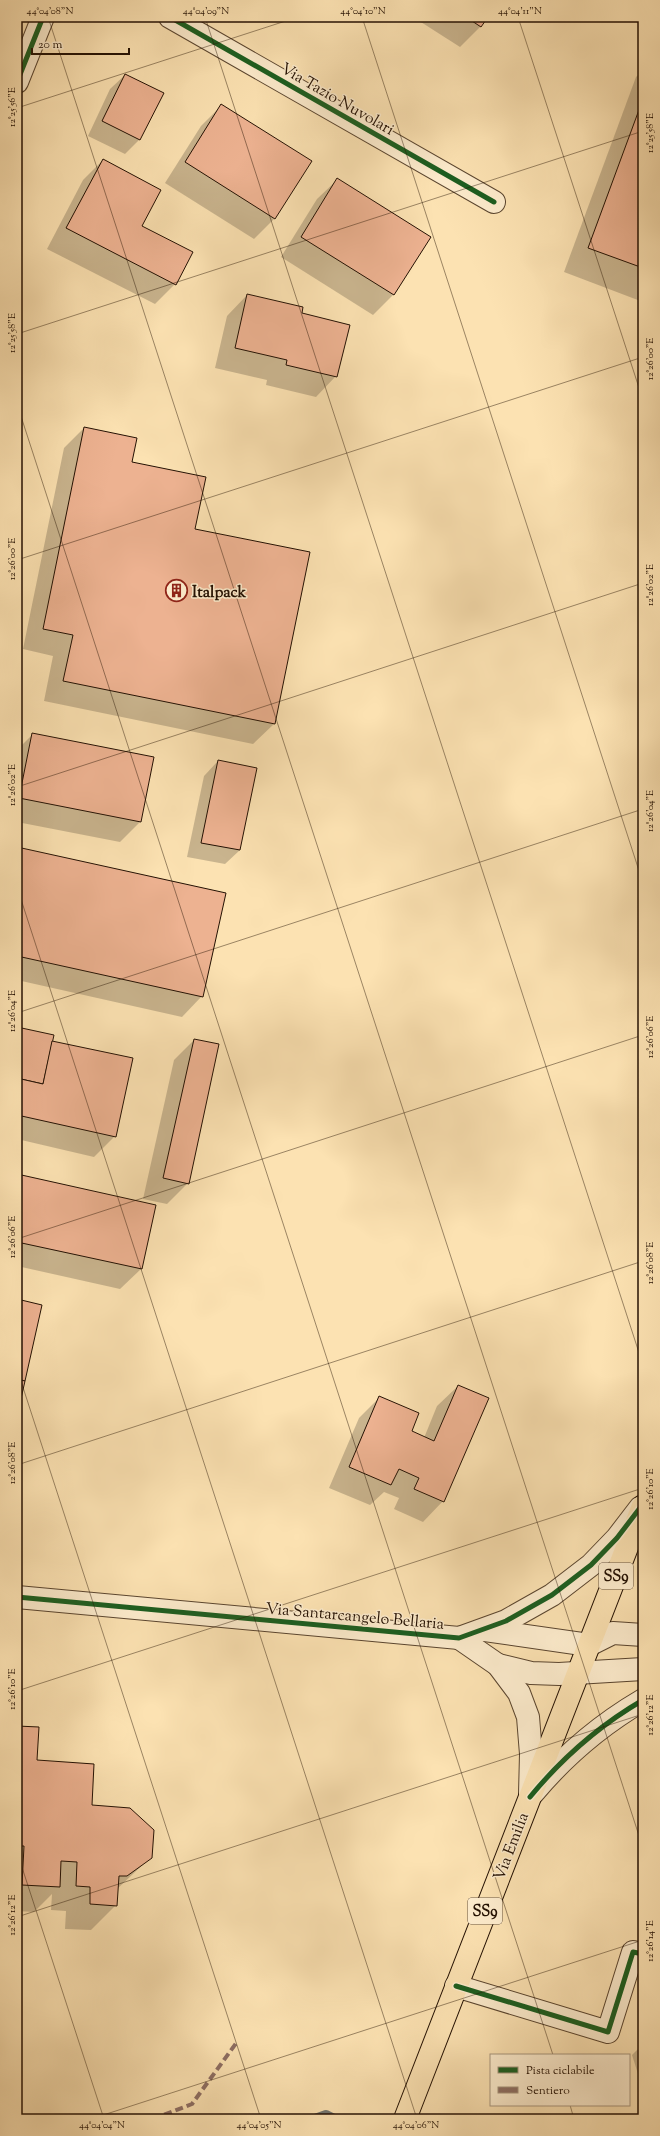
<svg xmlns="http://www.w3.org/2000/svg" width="660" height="2136" font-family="'Sorts Mill Goudy',serif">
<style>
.shadow{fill:#0003}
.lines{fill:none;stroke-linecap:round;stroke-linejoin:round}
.stream{stroke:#727670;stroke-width:10}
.building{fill:#edb291;stroke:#241103}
.minor-casing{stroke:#5a452f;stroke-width:24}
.tertiary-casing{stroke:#5a452f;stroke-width:24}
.primary-casing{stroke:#241103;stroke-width:24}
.minor{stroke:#fdeccd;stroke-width:22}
.tertiary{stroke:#fdeccd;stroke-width:22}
.primary{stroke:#fce2b2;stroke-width:22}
.quiet{stroke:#8d6e63;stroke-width:4;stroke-dasharray:8 4;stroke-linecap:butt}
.cycleway-casing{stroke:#fdeccd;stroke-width:8}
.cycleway{stroke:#1b5e20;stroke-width:5}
.ticks{fill:none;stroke:#241103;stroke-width:1;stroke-opacity:0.45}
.labels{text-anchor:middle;stroke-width:3;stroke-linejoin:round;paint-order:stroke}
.shield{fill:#fdeccd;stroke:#655340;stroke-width:1}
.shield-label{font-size:15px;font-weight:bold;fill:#241103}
.street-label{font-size:16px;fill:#241103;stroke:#fdeccd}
.poi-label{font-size:16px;font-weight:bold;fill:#241103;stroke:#fdeccd;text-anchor:start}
.neatline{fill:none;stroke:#241103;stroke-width:1.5}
.ticks-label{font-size:10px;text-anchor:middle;fill:#241103}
</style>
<rect width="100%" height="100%" fill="#fce2b2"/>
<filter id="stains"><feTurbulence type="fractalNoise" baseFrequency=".005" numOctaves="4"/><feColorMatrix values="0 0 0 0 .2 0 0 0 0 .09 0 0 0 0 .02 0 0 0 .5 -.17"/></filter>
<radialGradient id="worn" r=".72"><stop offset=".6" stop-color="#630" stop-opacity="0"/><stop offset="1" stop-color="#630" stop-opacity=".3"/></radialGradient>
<!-- shadow -->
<g class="shadow">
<path d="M413,17H486L481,26L460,47Z"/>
<path d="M643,70V302L564,272L636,77Z"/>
<path d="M125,75L139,140L125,154L88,136L110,89Z"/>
<path d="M222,105L274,219L254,239L165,183L201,126Z"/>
<path d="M103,160L175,284L155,304L47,249L83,180Z"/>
<path d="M338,179L429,237L393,295L373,315L281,257L317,199Z"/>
<path d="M247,295L301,314L336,376L316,397L266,385L267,380L215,368L227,316Z"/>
<path d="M84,428L130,462L194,530L274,724L253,744L44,701L53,656L23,649L64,448Z"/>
<path d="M33,734L153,758L140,822L120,842L17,822V750Z"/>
<path d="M218,761L240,850L225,864L187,857L204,776Z"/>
<path d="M17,848L202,996L182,1017L17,980Z"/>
<path d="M17,1028L115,1136L94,1157L17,1139Z"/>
<path d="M194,1040L188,1183L167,1204L143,1199L174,1060Z"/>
<path d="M17,1175L141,1269L120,1289L17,1266Z"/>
<path d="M458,1386L443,1501L423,1522L394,1509L399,1498L384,1492L370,1505L329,1488L359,1418L380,1397L411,1432L424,1438L437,1406Z"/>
<path d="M17,1727L36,1761L151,1857L117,1889L116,1905L91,1930L65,1929L66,1911L51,1910L52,1894L34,1912L17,1911Z"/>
<path d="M643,2044V2077H639L632,2055Z"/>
</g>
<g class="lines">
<!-- stream -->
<path class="stream" d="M315,2119L326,2115L334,2119"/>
</g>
<!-- building -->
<g class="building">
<path d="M466,17H488L481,27Z"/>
<path d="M125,74L164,93L140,140L102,121Z"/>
<path d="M643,99V268L588,248Z"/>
<path d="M221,104L312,161L275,219L185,162Z"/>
<path d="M103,159L161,190L142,226L193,252L176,285L66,228Z"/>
<path d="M337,178L431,237L394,295L301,237Z"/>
<path d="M247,294L303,307L302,313L350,325L337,377L286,365L287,360L235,348Z"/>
<path d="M84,427L137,438L132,462L206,477L195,529L310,552L275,724L63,681L73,635L43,629Z"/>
<path d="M32,733L154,757L141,822L19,798Z"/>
<path d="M218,760L257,768L240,850L201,843Z"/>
<path d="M17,847L226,893L203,997L17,956Z"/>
<path d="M17,1027L54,1035L43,1084L21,1079L17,1095Z"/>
<path d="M194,1039L219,1044L189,1184L163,1178Z"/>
<path d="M52,1041L133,1058L116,1137L17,1115V1095L21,1079L43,1084Z"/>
<path d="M17,1174L156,1205L142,1269L17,1242Z"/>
<path d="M17,1299L42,1305L25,1381L17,1379Z"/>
<path d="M17,1379L25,1381L17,1416Z"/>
<path d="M458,1385L489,1398L444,1502L414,1489L419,1478L399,1469L391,1485L349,1467L379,1396L419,1413L412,1431L434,1441Z"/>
<path d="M17,1726L39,1727L37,1760L94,1764L92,1805L130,1808L154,1830L152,1858L127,1876H119L117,1906L90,1904V1887L76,1886L77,1862L61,1861L60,1887L22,1885L24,1846H17Z"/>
</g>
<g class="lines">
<defs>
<g id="minor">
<path d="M170,17L494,202"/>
<path d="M17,1597L459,1638L506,1621L552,1595L591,1565L617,1538L640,1508"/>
<path d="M485,1630L589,1645L613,1633L643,1635"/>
<path d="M459,1638L498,1665L519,1693L528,1717L531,1754L530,1794"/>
<path d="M498,1665L531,1673L559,1674L643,1669"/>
<path d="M533,1793C564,1756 602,1724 643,1700"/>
<path d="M456,1986L608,2032L633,1952L643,1954"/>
</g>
<path id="tertiary" d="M17,82L43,17"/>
<path id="primary" d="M405,2119L643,1506"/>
</defs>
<!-- minor casing -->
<use href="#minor" class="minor-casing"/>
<!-- tertiary casing -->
<use href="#tertiary" class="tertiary-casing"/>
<!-- primary casing -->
<use href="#primary" class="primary-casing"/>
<!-- minor -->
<use href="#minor" class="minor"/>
<!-- tertiary -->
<use href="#tertiary" class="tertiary"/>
<!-- primary -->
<use href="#primary" class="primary"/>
<!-- quiet -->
<path class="quiet" d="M153,2119L192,2104L237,2042"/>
<defs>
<g id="cycleway">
<path d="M170,17L494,202"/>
<path d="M17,82L43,17"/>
<path d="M17,1597L459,1638L506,1621L552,1595L591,1565L617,1538L643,1504"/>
<path d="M530,1797C562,1758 600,1725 643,1700"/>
<path d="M456,1986L608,2032L633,1952L643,1954"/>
</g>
</defs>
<!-- cycleway casing -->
<use href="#cycleway" class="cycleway-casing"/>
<!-- cycleway -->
<use href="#cycleway" class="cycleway"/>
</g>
<!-- ticks -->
<path class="ticks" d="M48,17L643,1848M205,17L643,1365M362,17L643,883M518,17L643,400M17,108L298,17M17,334L643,131M17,404L553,2055M17,560L643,357M17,787L643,583M17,887L417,2119M17,1013L643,809M17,1239L643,1035M17,1369L261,2119M17,1465L643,1261M17,1691L643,1488M17,1852L104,2119M17,1917L643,1714M570,2105L574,2119M91,2119L643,1940"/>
<!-- icons -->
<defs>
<symbol id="building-ring" viewBox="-11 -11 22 22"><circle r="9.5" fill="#fdeccd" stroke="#8f2418" stroke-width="1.5"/><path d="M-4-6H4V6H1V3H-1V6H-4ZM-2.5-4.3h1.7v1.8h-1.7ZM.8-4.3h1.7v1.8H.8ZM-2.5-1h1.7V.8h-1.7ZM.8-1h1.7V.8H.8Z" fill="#8f2418"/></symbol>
</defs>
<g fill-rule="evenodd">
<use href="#building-ring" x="164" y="578" width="25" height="25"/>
</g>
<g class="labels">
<!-- shield labels -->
<g class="shield">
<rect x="599" y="1563" width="34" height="26" rx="3"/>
<rect x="468" y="1898" width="34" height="26" rx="3"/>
</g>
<g class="shield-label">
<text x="616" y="1581">SS9</text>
<text x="485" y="1916">SS9</text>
</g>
<!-- street labels -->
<g class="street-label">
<text transform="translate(338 98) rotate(30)" y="6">Via Tazio Nuvolari</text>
<text transform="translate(355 1615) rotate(5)" y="6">Via Santarcangelo Bellaria</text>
<text transform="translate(510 1846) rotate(-69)" y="6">Via Emilia</text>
</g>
<!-- poi labels -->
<g class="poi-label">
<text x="192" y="597">Italpack</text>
</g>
</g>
<!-- margin -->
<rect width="660" height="2136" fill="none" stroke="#fce2b2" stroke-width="44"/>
<!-- legend -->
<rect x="490" y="2054" width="140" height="52" fill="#fdeccd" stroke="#a6947c"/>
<rect x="498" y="2067" width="20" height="6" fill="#1b5e20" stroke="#a6947c"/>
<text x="526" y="2074" font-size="12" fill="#241103">Pista ciclabile</text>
<rect x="498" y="2087" width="20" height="6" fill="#8d6e63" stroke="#a6947c"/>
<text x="526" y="2094" font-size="12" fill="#241103">Sentiero</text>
<!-- scale -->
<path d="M32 48v6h97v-6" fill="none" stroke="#241103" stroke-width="2"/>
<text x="38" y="48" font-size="12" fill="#241103" stroke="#fdeccd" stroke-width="3" paint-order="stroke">20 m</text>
<rect x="22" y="22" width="616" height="2092" class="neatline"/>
<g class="ticks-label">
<text x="50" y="14">44°04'08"N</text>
<text x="206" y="14">44°04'09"N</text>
<text x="363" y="14">44°04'10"N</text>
<text x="520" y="14">44°04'11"N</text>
<text transform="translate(11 107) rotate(-90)" y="4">12°25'56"E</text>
<text transform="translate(649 133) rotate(-90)" y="4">12°25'58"E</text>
<text transform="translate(11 333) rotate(-90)" y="4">12°25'58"E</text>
<text transform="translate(649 359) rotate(-90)" y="4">12°26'00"E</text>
<text transform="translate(11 559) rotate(-90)" y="4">12°26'00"E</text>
<text transform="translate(649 585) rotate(-90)" y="4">12°26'02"E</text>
<text transform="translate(11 785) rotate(-90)" y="4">12°26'02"E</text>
<text transform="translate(649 811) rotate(-90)" y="4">12°26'04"E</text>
<text transform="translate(11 1011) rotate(-90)" y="4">12°26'04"E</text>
<text transform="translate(649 1037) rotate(-90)" y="4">12°26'06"E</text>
<text transform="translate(11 1237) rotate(-90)" y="4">12°26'06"E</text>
<text transform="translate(649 1263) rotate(-90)" y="4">12°26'08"E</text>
<text transform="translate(11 1463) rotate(-90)" y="4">12°26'08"E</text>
<text transform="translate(649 1489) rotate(-90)" y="4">12°26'10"E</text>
<text transform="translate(11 1689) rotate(-90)" y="4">12°26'10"E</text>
<text transform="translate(649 1715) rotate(-90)" y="4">12°26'12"E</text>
<text transform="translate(11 1915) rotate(-90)" y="4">12°26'12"E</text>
<text transform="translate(649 1941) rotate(-90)" y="4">12°26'14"E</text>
<text x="102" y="2128">44°04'04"N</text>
<text x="259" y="2128">44°04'05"N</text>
<text x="416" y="2128">44°04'06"N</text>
</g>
<rect width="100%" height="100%" filter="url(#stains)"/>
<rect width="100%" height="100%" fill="url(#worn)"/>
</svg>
